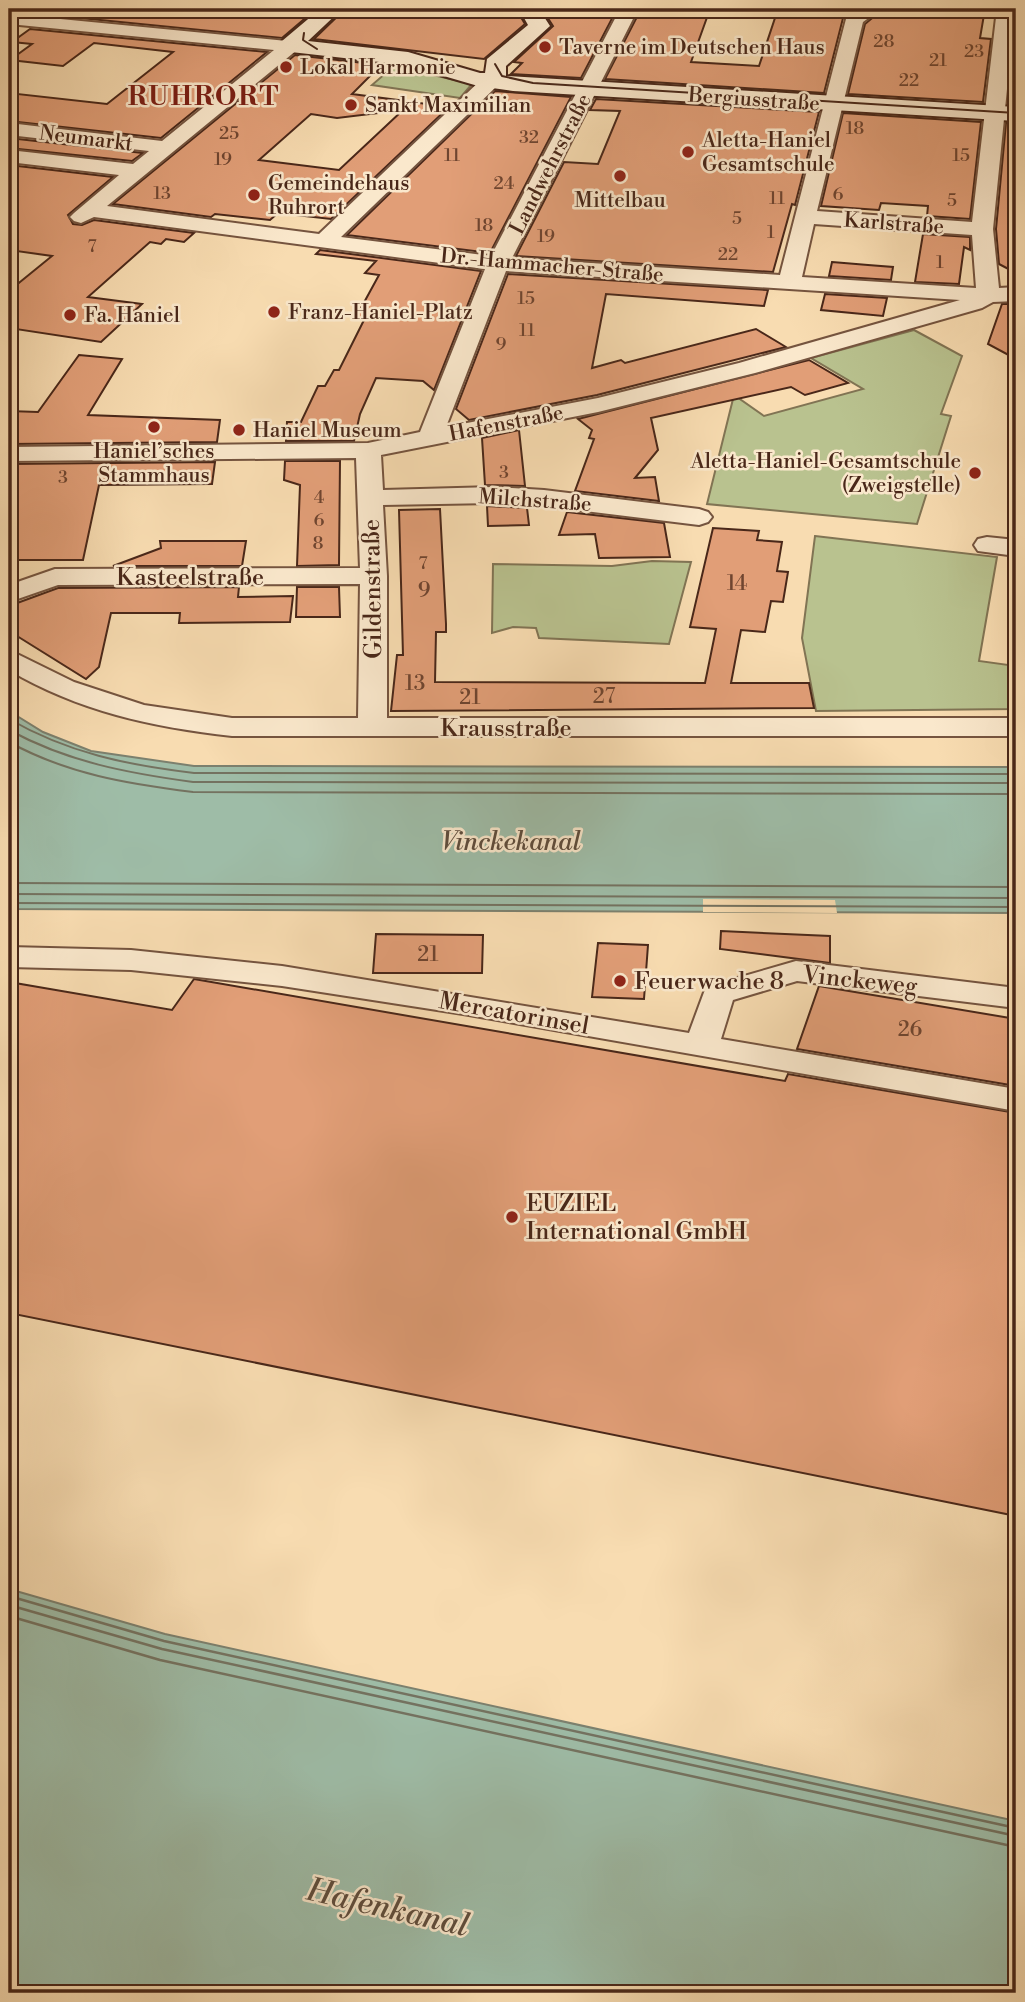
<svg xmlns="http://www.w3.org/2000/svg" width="1025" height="2002" font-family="'Libre Bodoni',serif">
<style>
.green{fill:#b9c28f;stroke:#817454;stroke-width:2}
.water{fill:#9ebca7;stroke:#7c806e;stroke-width:2}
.pier{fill:#f8dcb1}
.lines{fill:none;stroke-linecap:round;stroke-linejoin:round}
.shore-far1{stroke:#747260;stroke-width:2}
.shore{stroke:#747260;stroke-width:2.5}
.building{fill:#e19e77;stroke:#492719;stroke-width:2;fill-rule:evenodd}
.street-casing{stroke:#75543f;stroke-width:4}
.secondary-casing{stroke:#492719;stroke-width:4}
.street{fill:#fae8cc;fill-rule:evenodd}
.secondary{fill:#fae8cc;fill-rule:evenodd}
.tram{stroke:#492719;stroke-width:2}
.poi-dot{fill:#8f2418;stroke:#fae8cc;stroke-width:2.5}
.labels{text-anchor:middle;stroke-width:5;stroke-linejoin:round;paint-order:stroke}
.far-number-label{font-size:18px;fill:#6f4530}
.far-poi-label{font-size:21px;fill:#492719;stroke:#fae8cc;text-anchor:start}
.far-street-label{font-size:21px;fill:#492719;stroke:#fae8cc}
.number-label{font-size:21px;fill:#6f4530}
.street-label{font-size:24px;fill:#492719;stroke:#fae8cc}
.poi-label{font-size:24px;fill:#492719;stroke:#fae8cc;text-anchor:start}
.far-district-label{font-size:26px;font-weight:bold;letter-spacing:2px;fill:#7a1f14;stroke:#fae8cc}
.water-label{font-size:26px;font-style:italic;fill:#5e4c3c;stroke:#fae8cc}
.near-water-label{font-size:32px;font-style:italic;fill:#5e4c3c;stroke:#fae8cc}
</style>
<rect width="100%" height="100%" fill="#f8dcb1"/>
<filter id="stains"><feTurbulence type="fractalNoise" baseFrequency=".00286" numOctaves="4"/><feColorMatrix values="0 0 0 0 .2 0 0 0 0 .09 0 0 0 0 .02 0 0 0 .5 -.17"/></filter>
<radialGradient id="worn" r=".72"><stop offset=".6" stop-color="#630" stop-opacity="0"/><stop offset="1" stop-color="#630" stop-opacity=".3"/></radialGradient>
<!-- green -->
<g class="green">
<path d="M394,66L472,84L460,98L372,85Z"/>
<path d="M914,330L962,356L941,414L951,416L917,524L707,504L734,395L764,416L863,389L811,358Z"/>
<path d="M815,536L997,557L979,661L1016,666V709L816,711L802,638Z"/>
<path d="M652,561L691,562L669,644L539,638L536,628L513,627L492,633L493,564L612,566Z"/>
</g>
<!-- water -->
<g class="water">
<path d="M9,711L43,732L91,751L194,766L1016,767V913L9,909Z"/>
<path d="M9,1589L165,1634L1016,1821V1993H9Z"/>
</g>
<!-- pier -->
<path class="pier" d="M703,899L835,900L837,913L703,912Z"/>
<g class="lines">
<!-- shore-far1 -->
<g class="shore-far1">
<path d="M9,719C68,753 127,765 194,773L1016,774"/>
<path d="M9,730C68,762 127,773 193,782L1016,783"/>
<path d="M9,742C67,774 128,784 193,792L1016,794"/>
<path d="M9,883L1016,887"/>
<path d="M9,894L1016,898"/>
<path d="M9,903L1016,907"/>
</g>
<!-- shore -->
<g class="shore">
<path d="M9,1596L164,1641L1016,1828"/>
<path d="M9,1605L162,1649L1016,1836"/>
<path d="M9,1616L160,1660L1016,1847"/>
</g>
</g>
<!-- building -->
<g class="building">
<path d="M59,9H316L282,38L50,15Z"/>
<path d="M345,9H431L434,12L516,9L525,24L484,59L314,39Z"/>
<path d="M542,9H617L581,78L511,74L522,63L514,62L553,26Z"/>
<path d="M641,9H710L691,62L759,66L778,9H856L843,18L824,93L605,79Z"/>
<path d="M883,9H985L980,38L991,39L983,102L848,94L865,24Z"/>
<path d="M30,29L267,52L161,138L9,121V93L107,104L173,52L94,43L63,66L10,60L32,44L12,42Z"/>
<path d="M295,55L381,65L352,94L405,101V108L412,102L449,107L331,219L278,213L270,220L215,214L211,217L113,204ZM403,110L339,170L259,160L311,114L337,118Z"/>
<path d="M495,91L571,97L490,253L347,235Z"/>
<path d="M596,99L819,112L795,205L792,204L773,272L516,256L564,162L598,164L620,111L590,110Z"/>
<path d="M843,113L981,122L970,219L927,216L928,206L881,203L879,210L821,206Z"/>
<path d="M1006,123H1016V273L999,264L996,229Z"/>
<path d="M9,138L143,153L132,161L9,148Z"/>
<path d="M9,165L113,177L68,215L73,224L82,225L94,220L194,233L184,242L166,239L161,244L150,242L88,297L142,304L101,342L9,328V291L52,256L9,250Z"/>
<path d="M923,234L970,237V250L964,247L959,284L915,282Z"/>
<path d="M320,250L481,271L434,390L423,381L376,378L360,414L354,441H286L287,422H301L318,386H325L334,370H339L364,320L355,319L379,275L365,273L376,261L316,254Z"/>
<path d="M832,262L868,265L893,267L891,280L829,276Z"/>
<path d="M508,274L768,290L764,306L606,294L592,368L621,360L625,363L756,329L786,347L597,395L469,420L456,409Z"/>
<path d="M825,294L887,298L883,316L821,310Z"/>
<path d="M1002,304H1016V359L988,344Z"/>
<path d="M79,355L122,359L88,415L220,420L217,442L9,444V411L38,412Z"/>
<path d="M809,360L848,383L805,395L791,387L651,418L658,450L635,478L655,477L659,501L575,491L594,439L589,438L592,430L578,419Z"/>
<path d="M519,430L525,486L485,485L482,438Z"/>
<path d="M285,461H340L339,565L297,566L300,485L284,480Z"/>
<path d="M215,462L212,484L99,485L83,560H9V464Z"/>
<path d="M487,506L527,508L529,525L488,526Z"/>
<path d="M440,509L446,624V632H436L435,682L705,683L716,629L690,627L713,528L759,531L757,540L782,542L777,571L788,572L783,602L771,601L765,632L741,630L731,683H809L814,708L391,711L397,655H403L399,510Z"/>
<path d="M567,512L664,523L670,557L599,558L595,534L559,535Z"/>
<path d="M160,541H246L242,566H113L161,548Z"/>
<path d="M239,587L238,597L293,596L290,622L179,623L180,613H111L99,667L86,679L9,631V606L58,588Z"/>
<path d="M297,587H339L340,617H296Z"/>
<path d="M721,931L830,936V963L720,949Z"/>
<path d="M376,934L483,935L482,973H373Z"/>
<path d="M598,943L648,945L644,999L592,997Z"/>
<path d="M194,979L785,1081L788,1074L1016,1113V1516L9,1313V982L172,1010Z"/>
<path d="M819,986L1016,1019V1086L797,1049Z"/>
</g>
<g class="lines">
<defs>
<g id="street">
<path d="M620,9H638L512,258L780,275L846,19L860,9H881L863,22L817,211L972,222L997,9H1015L993,229L999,288L1016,287V301L993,302L982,308L755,373L598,412L381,455L383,490L494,487L544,490L699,509L708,512L712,517L708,522L699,525L544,506L494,503L383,505L387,576V718H1016V736H232C152,727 78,711 9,670V650L74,682L144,705L232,718H358L360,584L58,585L9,602V585L55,569L360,568L356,458L9,461V447L368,443L420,432L485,269L94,217L81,223L74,221L70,217L74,213L119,175L9,162V150L133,164L149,151L9,135V123L162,141L274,50L9,24V14L297,42L299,46L297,50L107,206L319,234L484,77H498L501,81L498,85L341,237L491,256ZM814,224L972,235L976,288L802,277ZM506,271L960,300L739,363L598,398L446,427Z"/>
<path d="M987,537L1016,540V556L978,551L974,545L978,539Z"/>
<path d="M9,947L131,950L282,966L689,1033L706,987L796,961L1016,988V1008L797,981L733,1000L721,1039L1016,1089V1111L463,1014L282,986L131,970L9,967Z"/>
</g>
<path id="secondary" d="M320,9H342L308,41L408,52L480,73H485L487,59L528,25L519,9H539L550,26L506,66V76L1016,107V121L513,91L478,86L406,65L282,51L279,46L282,41Z"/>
</defs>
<!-- street casing -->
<use href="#street" class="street-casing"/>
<!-- secondary casing -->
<use href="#secondary" class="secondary-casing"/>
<!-- street -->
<use href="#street" class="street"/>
<!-- secondary -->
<use href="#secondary" class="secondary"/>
<!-- tram -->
<g class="tram">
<path d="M304,33L303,40L317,49"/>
<path d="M495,64L502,76L533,83L1016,113"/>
</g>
</g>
<!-- markers -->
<g class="poi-dot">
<circle cx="545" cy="47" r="7"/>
<circle cx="286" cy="67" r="7"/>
<circle cx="351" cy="105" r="7"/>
<circle cx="688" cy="152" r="7"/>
<circle cx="620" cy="176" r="7"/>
<circle cx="254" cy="195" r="7"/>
<circle cx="274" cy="312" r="7"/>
<circle cx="70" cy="315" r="7"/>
<circle cx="154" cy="427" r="7"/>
<circle cx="239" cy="430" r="7"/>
<circle cx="975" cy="473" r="7"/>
<circle cx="620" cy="981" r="7"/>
<circle cx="512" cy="1217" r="7"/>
</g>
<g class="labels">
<!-- far-number labels -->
<g class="far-number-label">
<text x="884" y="47">28</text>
<text x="974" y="57">23</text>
<text x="938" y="66">21</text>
<text x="909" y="86">22</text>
<text x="855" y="134">18</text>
<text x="229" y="139">25</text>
<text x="529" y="143">32</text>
<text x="452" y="161">11</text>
<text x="961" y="161">15</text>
<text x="223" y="165">19</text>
<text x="504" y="189">24</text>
<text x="162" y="199">13</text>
<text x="838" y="200">6</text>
<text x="777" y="204">11</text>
<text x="952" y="206">5</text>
<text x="737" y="224">5</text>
<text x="484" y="231">18</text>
<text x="771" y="238">1</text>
<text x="546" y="242">19</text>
<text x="92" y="252">7</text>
<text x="728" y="260">22</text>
<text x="940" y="268">1</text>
<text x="526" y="304">15</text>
<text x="527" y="336">11</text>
<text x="501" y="350">9</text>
<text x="504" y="478">3</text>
<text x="63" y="483">3</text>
<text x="319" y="503">4</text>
<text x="319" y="526">6</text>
<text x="318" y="549">8</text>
<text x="423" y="569">7</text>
</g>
<!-- far-poi labels -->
<g class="far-poi-label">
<text x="559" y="54">Taverne im Deutschen Haus</text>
<text x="300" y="74">Lokal Harmonie</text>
<text x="365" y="112">Sankt Maximilian</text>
<text x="702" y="147">Aletta-Haniel<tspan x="702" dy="24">Gesamtschule</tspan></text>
<text x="268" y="190">Gemeindehaus<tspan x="268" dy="24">Ruhrort</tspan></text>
<text x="620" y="207" text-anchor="middle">Mittelbau</text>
<text x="288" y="319">Franz-Haniel-Platz</text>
<text x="84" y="322">Fa. Haniel</text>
<text x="253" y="437">Haniel Museum</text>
<text x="154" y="458" text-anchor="middle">Haniel’sches<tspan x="154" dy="24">Stammhaus</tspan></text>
<text x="961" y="468" text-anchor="end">Aletta-Haniel-Gesamtschule<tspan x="961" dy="24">(Zweigstelle)</tspan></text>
</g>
<!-- far-street labels -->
<g class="far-street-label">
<text transform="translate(754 99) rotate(4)" y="7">Bergiusstraße</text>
<text transform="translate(86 138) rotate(7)" y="7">Neumarkt</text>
<text transform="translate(550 164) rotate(-63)" y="7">Landwehrstraße</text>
<text transform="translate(894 223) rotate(4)" y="7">Karlstraße</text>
<text transform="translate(552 265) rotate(5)" y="7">Dr.-Hammacher-Straße</text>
<text transform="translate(506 423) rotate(-11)" y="7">Hafenstraße</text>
<text transform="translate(535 500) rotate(4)" y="7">Milchstraße</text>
</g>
<!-- number labels -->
<g class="number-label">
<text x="737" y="590">14</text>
<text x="424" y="597">9</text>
<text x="415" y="690">13</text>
<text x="604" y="703">27</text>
<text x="470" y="704">21</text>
<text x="428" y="961">21</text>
<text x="910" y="1036">26</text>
</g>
<!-- street labels -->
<g class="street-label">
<text x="190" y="585">Kasteelstraße</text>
<text transform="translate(372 589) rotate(-91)" y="8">Gildenstraße</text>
<text x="506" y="736">Krausstraße</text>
<text transform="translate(860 980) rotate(6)" y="8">Vinckeweg</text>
<text transform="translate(514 1013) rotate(10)" y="8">Mercatorinsel</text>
</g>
<!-- poi labels -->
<g class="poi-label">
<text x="634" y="989">Feuerwache 8</text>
<text x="526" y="1211">EUZIEL<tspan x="526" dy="28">International GmbH</tspan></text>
</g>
<!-- far-district labels -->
<g class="far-district-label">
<text x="204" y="105">RUHRORT</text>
</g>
<!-- water labels -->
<g class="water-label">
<text x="511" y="850">Vinckekanal</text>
</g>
<!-- near-water labels -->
<g class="near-water-label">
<text transform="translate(388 1907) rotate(13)" y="11">Hafenkanal</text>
</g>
</g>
<!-- margin -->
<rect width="1025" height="2002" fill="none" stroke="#f8dcb1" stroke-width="35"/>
<rect x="10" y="10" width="1004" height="1981" fill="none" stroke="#492719" stroke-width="3.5"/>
<rect x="18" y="18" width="990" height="1967" fill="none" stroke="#492719" stroke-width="2"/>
<rect width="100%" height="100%" filter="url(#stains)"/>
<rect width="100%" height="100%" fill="url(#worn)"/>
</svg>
